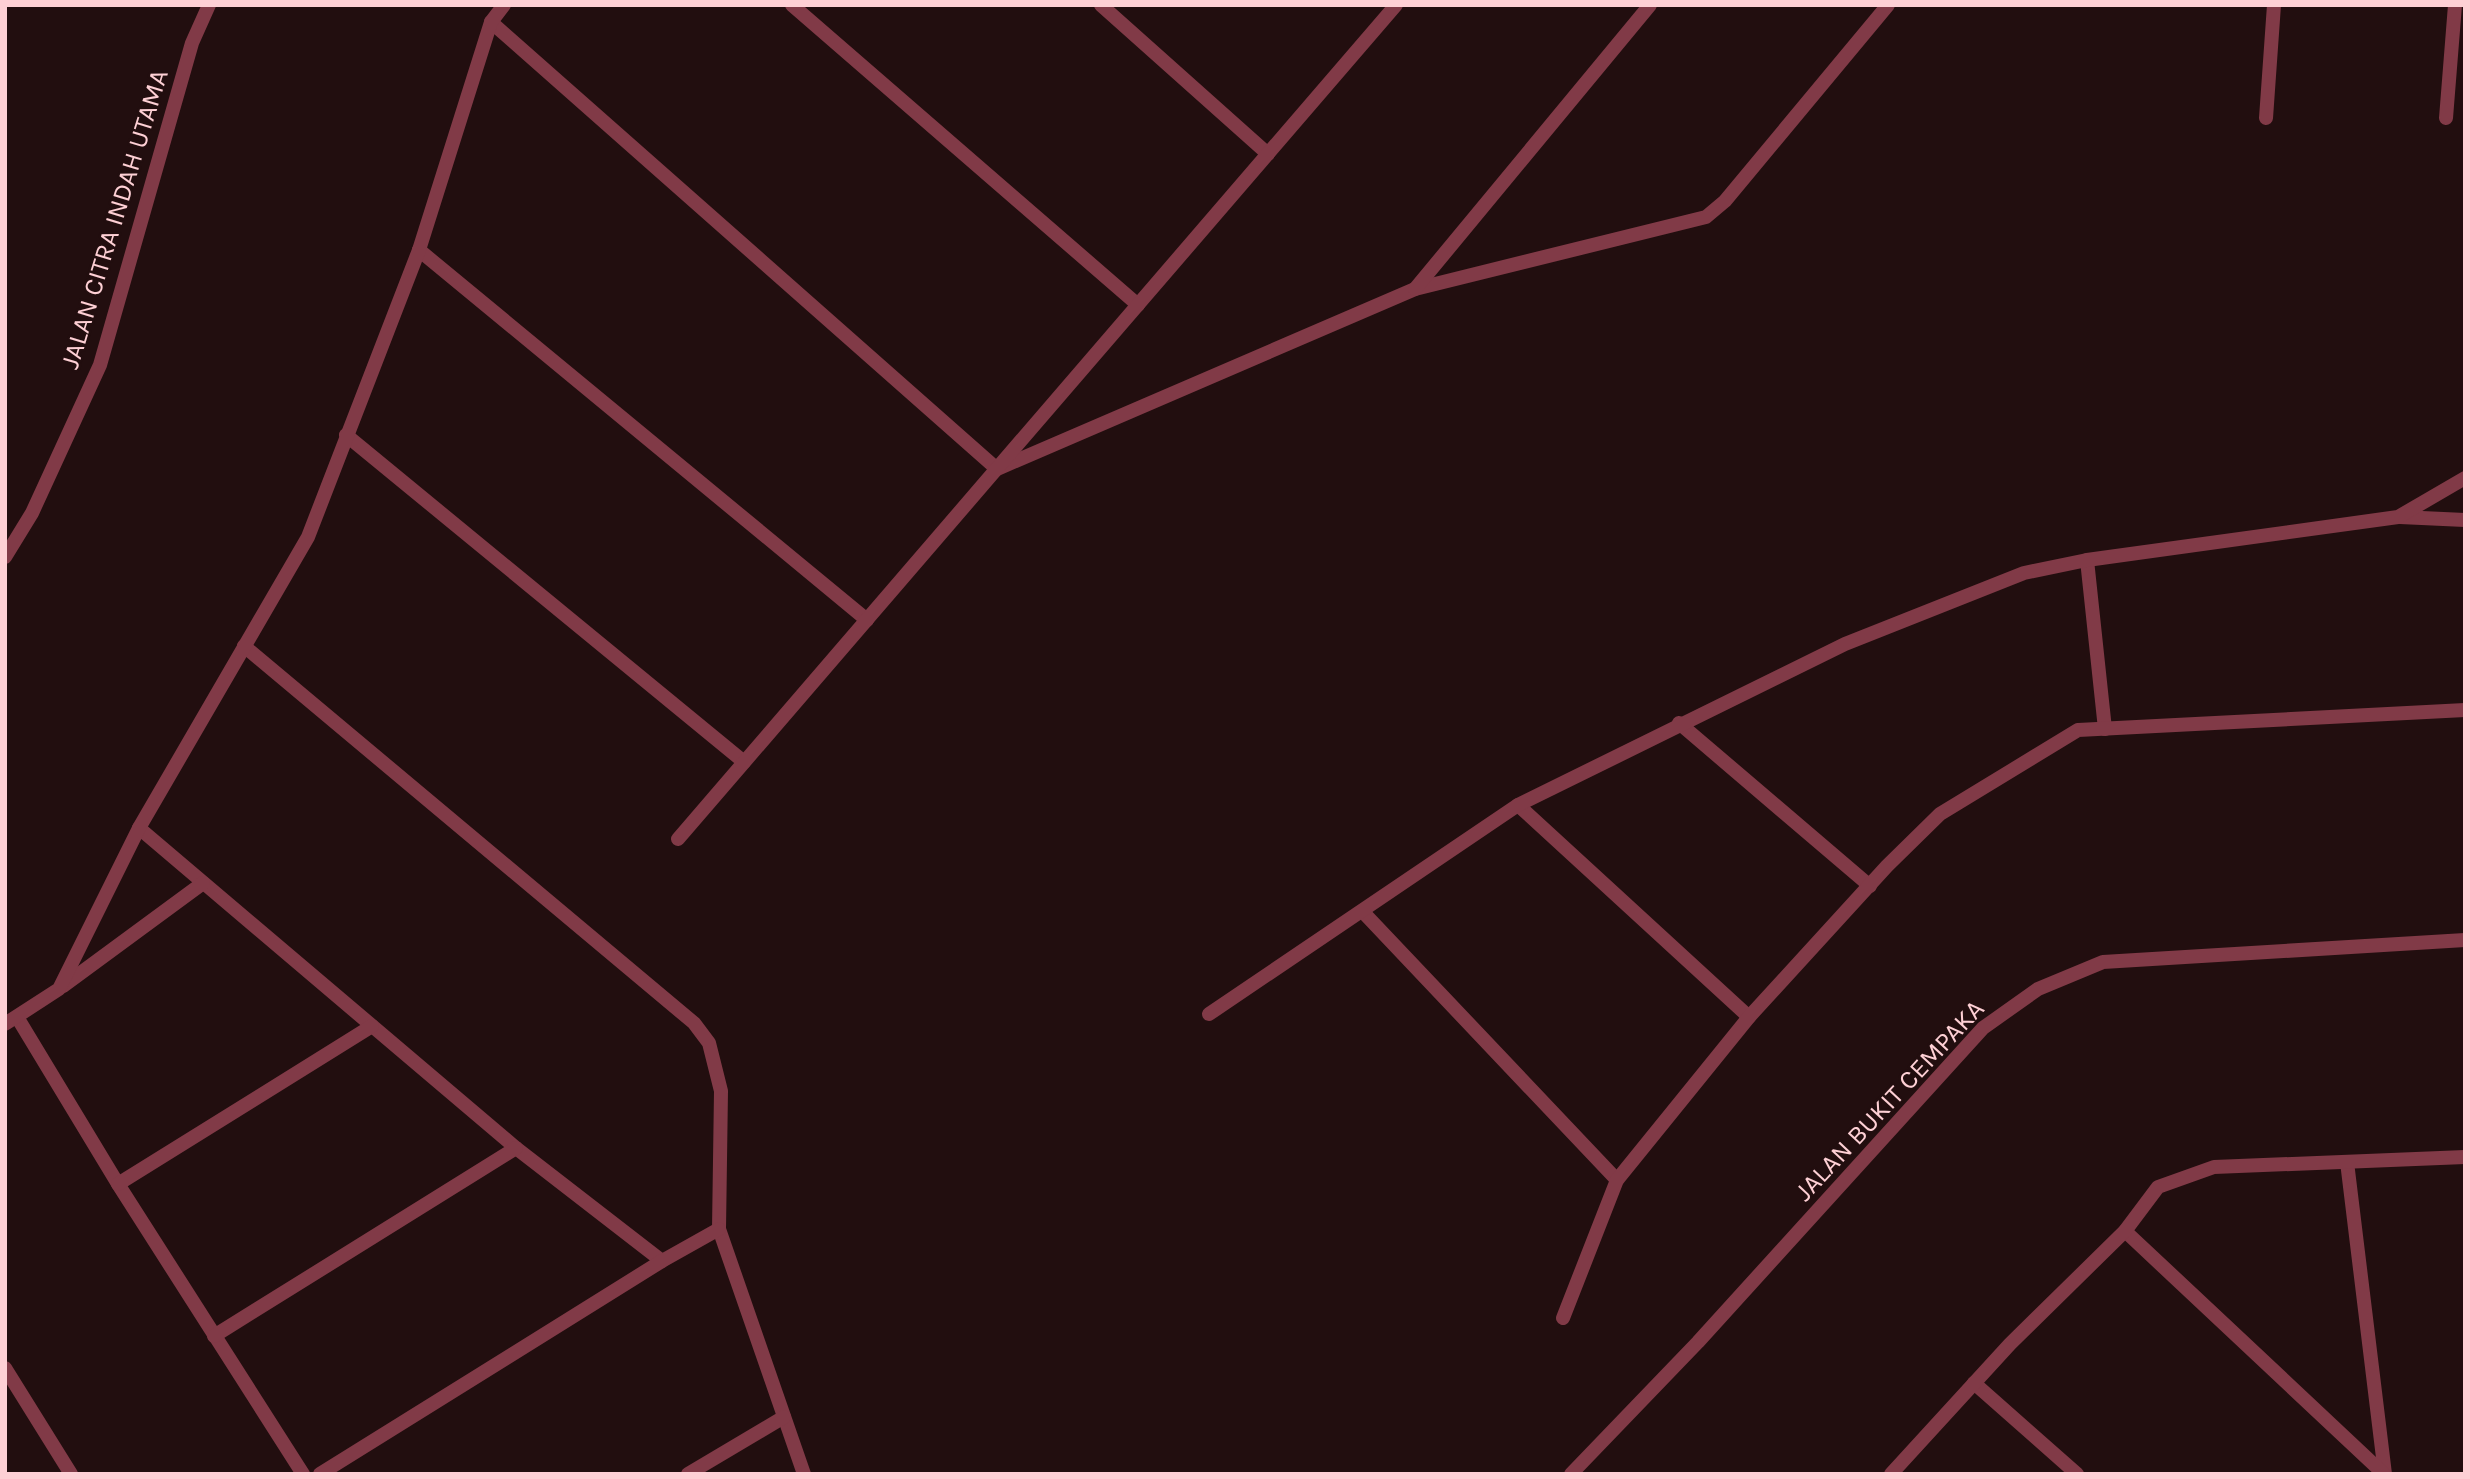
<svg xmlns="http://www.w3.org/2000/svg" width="2470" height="1479" font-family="Karla,sans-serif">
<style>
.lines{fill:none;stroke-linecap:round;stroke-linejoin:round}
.street{stroke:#813a47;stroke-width:14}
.labels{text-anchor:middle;stroke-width:5;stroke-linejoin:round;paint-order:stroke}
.street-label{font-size:26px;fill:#fed0d5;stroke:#220e0f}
</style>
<rect width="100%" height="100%" fill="#220e0f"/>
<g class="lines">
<!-- street -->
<g class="street">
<path d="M792,5L1138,305"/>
<path d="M1101,5L1268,154"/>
<path d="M491,22L997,469L1415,289L1706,217L1725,201L1888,5"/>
<path d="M2266,118L2274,5"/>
<path d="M2446,118L2455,5"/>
<path d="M419,250L867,620"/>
<path d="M1415,289L1650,5"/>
<path d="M346,435L744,762"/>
<path d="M2400,517L2465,520"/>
<path d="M5,557L32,513L100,365L192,43L209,5"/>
<path d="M2087,560L2105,729"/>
<path d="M244,646L694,1023L709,1043L721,1091L719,1229L804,1474"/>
<path d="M1679,723L1870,886"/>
<path d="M1518,805L1749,1017"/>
<path d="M139,828L516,1148L662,1261"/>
<path d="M678,839L1396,5"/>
<path d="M1363,912L1617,1180"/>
<path d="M63,986L203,883"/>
<path d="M1209,1014L1518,805L1845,644L2024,573L2087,560L2398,517L2465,478"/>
<path d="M17,1017L118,1184L303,1474"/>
<path d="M5,1024L59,989L139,828L308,537L419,250L491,22L504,5"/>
<path d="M2347,1162L2385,1474"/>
<path d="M118,1184L372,1026"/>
<path d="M2125,1231L2384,1474"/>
<path d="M1563,1318L1617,1180L1749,1017L1887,866L1940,814L2078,730L2465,710"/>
<path d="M214,1336L516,1148"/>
<path d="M5,1368L71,1474"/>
<path d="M1974,1383L2077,1474"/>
<path d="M320,1474L662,1261L719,1229"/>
<path d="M688,1474L784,1417"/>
<path d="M1571,1474L1698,1342L1983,1028L2038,989L2103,962L2465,940"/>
<path d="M1891,1474L2010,1344L2125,1231L2158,1187L2214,1167L2465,1157"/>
</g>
</g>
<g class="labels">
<!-- street labels -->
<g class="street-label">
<text transform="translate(114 219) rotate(-73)" y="9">JALAN CITRA INDAH UTAMA</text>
<text transform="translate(1889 1100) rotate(-47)" y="9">JALAN BUKIT CEMPAKA</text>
</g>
</g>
<!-- border -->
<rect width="2470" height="1479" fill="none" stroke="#fed0d5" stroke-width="14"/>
</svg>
